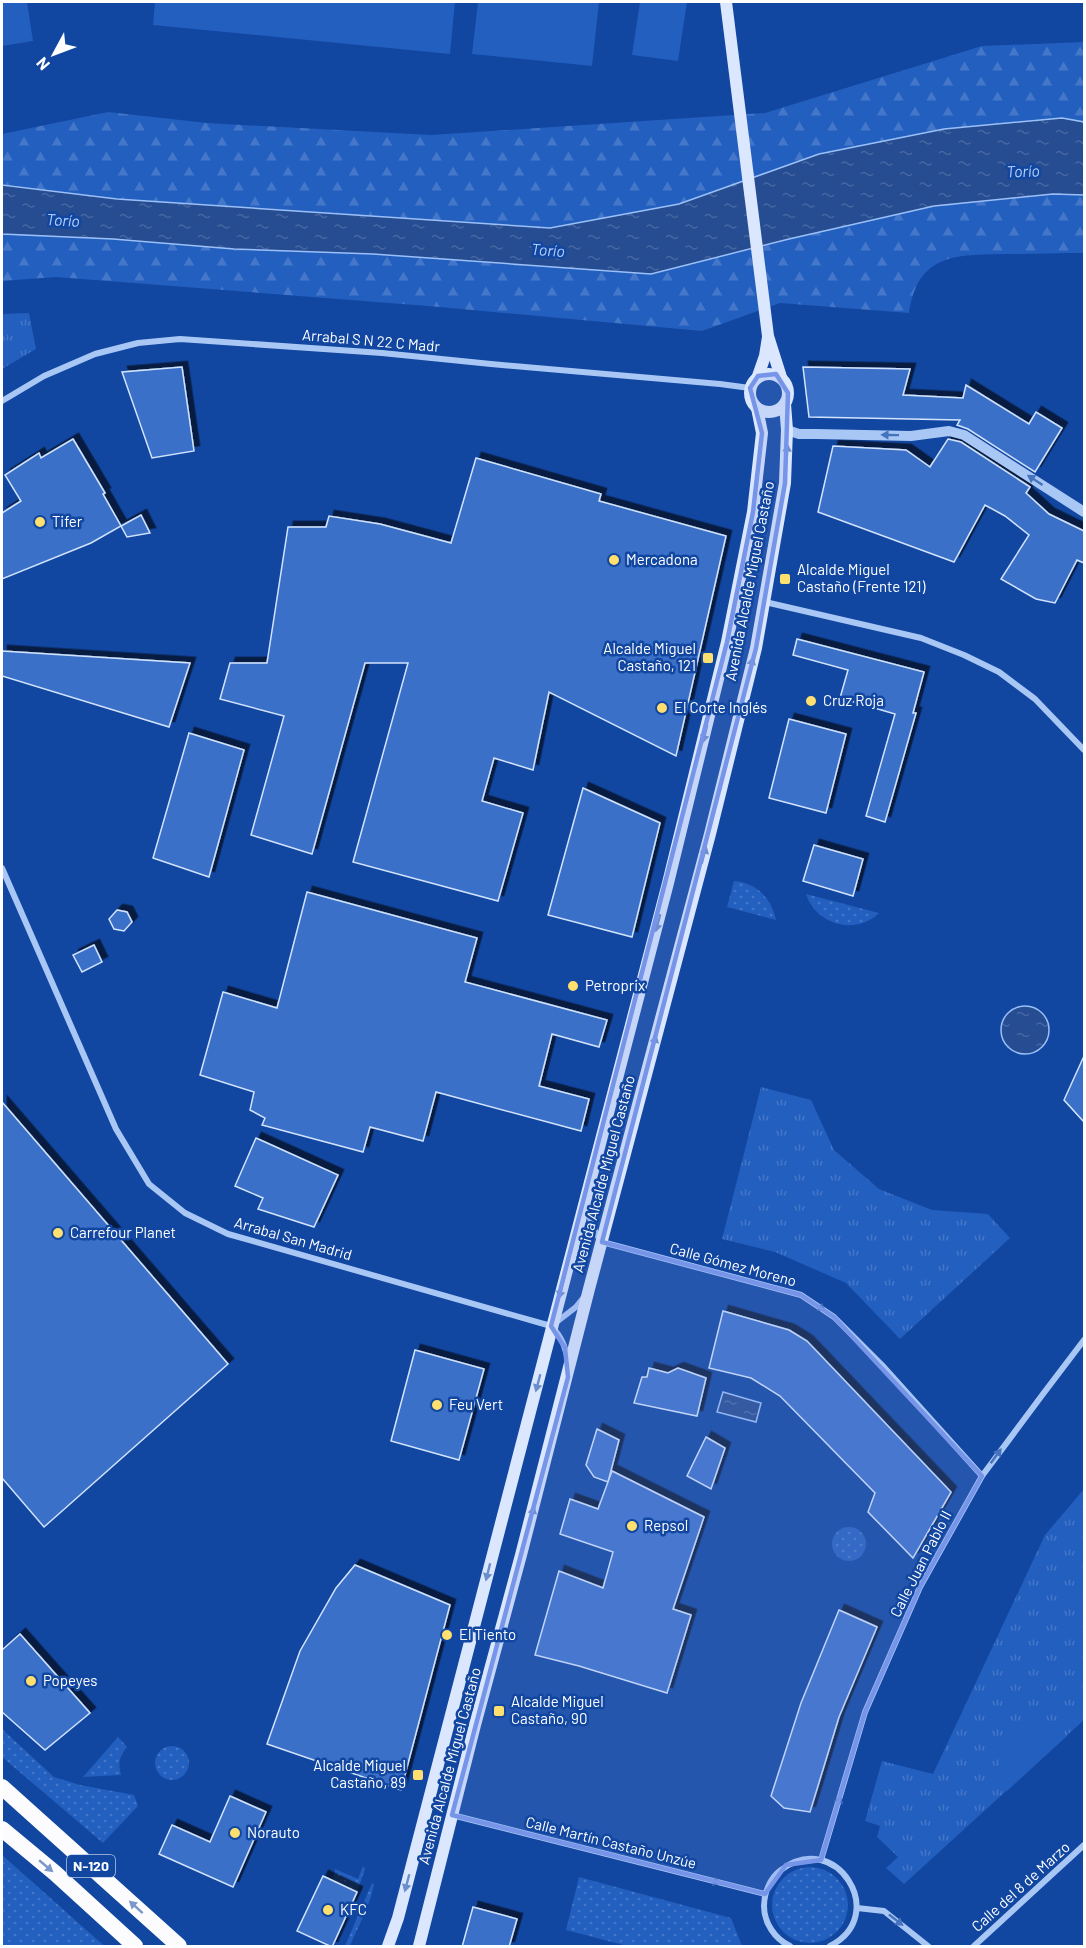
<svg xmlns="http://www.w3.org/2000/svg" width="1086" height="1948" font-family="Barlow,sans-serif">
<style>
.grass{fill:url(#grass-dots)}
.forest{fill:url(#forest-firs)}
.park{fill:url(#park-tufts)}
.pitch{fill:#235fbf}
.water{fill:url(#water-ripples);stroke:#9bc0f8;stroke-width:1.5}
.building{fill:#3a70c8;stroke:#d2e3fe;stroke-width:1.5;filter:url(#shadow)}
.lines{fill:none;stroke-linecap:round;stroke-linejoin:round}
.minor{stroke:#a9c7f5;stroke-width:6}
.tertiary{stroke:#a9c7f5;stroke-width:10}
.secondary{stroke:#dae7fe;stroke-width:12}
.trunk{stroke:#fcfcff;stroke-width:16}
.oneway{fill:#4673be}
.oneway2{fill:#6b8ecb}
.oneway3{fill:#7b98cb}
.marked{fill:#7795e8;fill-opacity:0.2;stroke:#7795e8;stroke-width:4.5;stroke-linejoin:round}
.poi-dot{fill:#ffdf6e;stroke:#1146a1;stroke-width:2}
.labels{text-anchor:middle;stroke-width:5;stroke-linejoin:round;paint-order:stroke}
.shield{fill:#1146a1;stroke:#b8c8e3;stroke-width:1.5}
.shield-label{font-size:14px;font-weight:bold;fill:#fff}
.street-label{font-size:15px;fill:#fff;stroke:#1146a1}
.poi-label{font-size:15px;fill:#fff;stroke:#1146a1;text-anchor:start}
.water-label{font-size:16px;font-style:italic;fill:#b6d1fb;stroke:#1146a1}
</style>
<defs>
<pattern id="grass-dots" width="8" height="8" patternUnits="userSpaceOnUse" patternTransform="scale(1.5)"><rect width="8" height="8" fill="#235fbf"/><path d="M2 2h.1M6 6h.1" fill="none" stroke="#4477c9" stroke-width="1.8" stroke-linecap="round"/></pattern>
<pattern id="forest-firs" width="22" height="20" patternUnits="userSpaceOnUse" patternTransform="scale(1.5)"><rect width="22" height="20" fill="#235fbf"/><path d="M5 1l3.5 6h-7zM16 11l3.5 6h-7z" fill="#4477c9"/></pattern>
<pattern id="park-tufts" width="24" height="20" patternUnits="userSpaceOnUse" patternTransform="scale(1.5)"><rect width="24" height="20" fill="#235fbf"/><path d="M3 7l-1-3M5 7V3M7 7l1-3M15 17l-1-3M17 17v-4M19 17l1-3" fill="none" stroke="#4477c9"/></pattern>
<pattern id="water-ripples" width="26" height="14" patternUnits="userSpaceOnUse" patternTransform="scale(1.5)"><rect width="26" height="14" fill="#264c91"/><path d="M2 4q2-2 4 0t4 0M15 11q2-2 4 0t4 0" fill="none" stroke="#4767a2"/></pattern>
<filter id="shadow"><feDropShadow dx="5.5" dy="-5.5" stdDeviation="0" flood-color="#0009"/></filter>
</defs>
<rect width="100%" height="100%" fill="#1146a1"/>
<!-- grass -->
<g class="grass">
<path d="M734,881C757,883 771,898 776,920L727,907Z"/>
<path d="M806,894L879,913C856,936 816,925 806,894Z"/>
<circle cx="849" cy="1544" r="17"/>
<path d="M2,1729L54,1777L80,1785L134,1795L138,1806L103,1843L2,1757Z"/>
<path d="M118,1737L127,1747C119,1757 118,1763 121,1775L83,1777Z"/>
<circle cx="172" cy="1763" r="17"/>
<path d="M2,1855L101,1943L105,1946H2Z"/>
<path d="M363,1866L365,1869L357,1892L333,1879L335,1869L358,1879Z"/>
<circle cx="810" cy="1905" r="38"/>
<path d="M579,1877L731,1918L742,1946H627L566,1930Z"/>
<path d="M372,1883L374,1884C370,1906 358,1926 350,1946H345Z"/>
</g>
<!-- forest -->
<path class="forest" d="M1084,42V253C1058,253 1032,254 1006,254C956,255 918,253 909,313L780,303L702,331L428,306L56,277L2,281V134L108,112L207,123L431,135L765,113L982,46Z"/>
<!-- park -->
<g class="park">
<path d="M29,313L36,349L2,369V314Z"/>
<path d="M761,1087L811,1100L834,1150L879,1189L932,1210L988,1214L1010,1238L900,1339L846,1283L775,1252L722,1239Z"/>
<path d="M1084,1489V1720L904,1884L886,1868L898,1857L877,1837L880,1826L865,1821L882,1761L933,1774L1045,1535Z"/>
</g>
<!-- pitch -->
<g class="pitch">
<path d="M2,2H27L33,41L2,46Z"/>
<path d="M155,2H455L450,54L153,25Z"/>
<path d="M478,2H599L592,66L472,54Z"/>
<path d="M640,2H687L678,61L632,55Z"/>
<path d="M1045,1726L1058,1730L1067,1736L1007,1791C986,1758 1010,1728 1045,1726Z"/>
</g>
<!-- water -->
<g class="water">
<path d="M1062,118L1084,122V195L1053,194L934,206L789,239L651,274L373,254L234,249L113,239L2,234V185L117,199L550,228L679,204L819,154L944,129Z"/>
<circle cx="1025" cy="1030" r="24"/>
<path d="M723,1392L761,1403L756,1422L717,1412Z"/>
</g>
<!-- building -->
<g class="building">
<path d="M182,367L194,451L152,458L122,372Z"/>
<path d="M803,367L910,369L903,395L963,398L966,385L1029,424L1036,412L1062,428L1035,472L968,429L957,425L960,420L809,417Z"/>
<path d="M73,439L105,493L103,494L121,526L91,543L2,579V513L21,501L5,475L39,453L41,458Z"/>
<path d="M948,439L961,442L1027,485L1030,487L1026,493L1049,514L1084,531V563L1077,560L1055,603L1036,599L1001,579L1029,535L1005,516L985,505L954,562L818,512L833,446L906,450L930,467Z"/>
<path d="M476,458L601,494L599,501L726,536L676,756L549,692L533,770L494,758L482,801L523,813L498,901L353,862L408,663H365L312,854L251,835L284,716L220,699L230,663H267L288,527H326L329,516L380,524L451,543Z"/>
<path d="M141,515L150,533L127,537L121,526Z"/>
<path d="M797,639L924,672L913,713H916L885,822L866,816L895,714L840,698L848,670L793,655Z"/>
<path d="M2,651L190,663L169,727L2,676Z"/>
<path d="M789,719L846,734L826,813L769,798Z"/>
<path d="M189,733L244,750L209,877L153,858Z"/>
<path d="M583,788L660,823L632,937L548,915Z"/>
<path d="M814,845L863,859L853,896L803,881Z"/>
<path d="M307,892L477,938L465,982L607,1020L599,1047L552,1034L539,1086L589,1099L581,1131L436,1092L423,1141L370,1127L363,1152L262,1125L265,1118L250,1110L254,1092L200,1075L223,992L277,1008Z"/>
<path d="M117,910L127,912L132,922L124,931L114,929L109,919Z"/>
<path d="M94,945L102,962L82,972L73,955Z"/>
<path d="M1084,1056V1122L1064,1100Z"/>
<path d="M2,1102L228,1364L44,1527L2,1478Z"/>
<path d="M256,1138L338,1175L314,1227L258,1209L263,1198L235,1186Z"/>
<path d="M723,1311L789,1330L807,1341L951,1492L913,1558L868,1512L875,1493L780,1396L751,1378L709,1368Z"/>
<path d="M415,1350L484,1369L459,1460L391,1441Z"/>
<path d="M649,1368L668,1373L678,1368L706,1378L697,1416L634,1403L642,1377H647Z"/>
<path d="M597,1429L619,1440L608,1482L594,1477L586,1465Z"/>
<path d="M706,1437L725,1448L711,1489L687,1476Z"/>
<path d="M612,1471L704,1517L673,1609L691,1615L667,1693L579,1666L535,1655L559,1571L603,1588L613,1552L560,1534L570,1499L598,1509Z"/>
<path d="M355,1565L450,1605L401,1790L267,1744L300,1651L336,1588Z"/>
<path d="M839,1610L877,1627L839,1717L810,1812L784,1808L771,1796L801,1703Z"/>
<path d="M20,1634L90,1713L45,1750L2,1712V1650Z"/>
<path d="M230,1796L266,1812L233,1887L159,1854L172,1825L210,1842Z"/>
<path d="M323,1876L357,1892L332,1947L297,1931Z"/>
<path d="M473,1907L517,1919L509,1947H462Z"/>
</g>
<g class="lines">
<!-- minor -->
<g class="minor">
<path d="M2,401L44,376L95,354L138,343L180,339L382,353L491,364L720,384L750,388"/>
<path d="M765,602L921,638L964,655L999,672L1035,699L1084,750"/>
<path d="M2,868L116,1129L149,1184L185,1213L228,1234L551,1326"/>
<path d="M588,1206C589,1220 593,1231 602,1242L801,1295L834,1317L882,1365L982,1476"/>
<path d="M554,1324L576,1307L584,1297"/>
<path d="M552,1327C562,1337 565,1347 568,1360"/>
<path d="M452,1815L765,1894"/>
<path d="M821,1860L865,1712L920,1587L982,1476L1043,1394L1084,1340"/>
<path d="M857,1908L884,1911L928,1946"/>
<path d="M790,1946C775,1939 764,1923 764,1906C764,1893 770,1878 781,1870C835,1828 891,1915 830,1946"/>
<path d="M974,1946L1084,1845"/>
</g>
<!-- tertiary -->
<path class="tertiary" d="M787,430L799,434H816L911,436L949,431L964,435L1084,512"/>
<!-- secondary -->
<g class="secondary">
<path d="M726,2L768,336L781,377"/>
<circle cx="769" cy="393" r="19"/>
<path d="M758,376L765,356L768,337"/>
<path d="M388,1946L398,1918L668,883L727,642L753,512L762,433L757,408"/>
<path d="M419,1946L475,1725L521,1555L589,1289L710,834L756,648L785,483L787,430L785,404"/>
</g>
<!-- trunk -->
<g class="trunk">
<path d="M2,1787L179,1946"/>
<path d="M2,1829L55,1873L135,1946"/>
</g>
</g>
<!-- one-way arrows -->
<defs><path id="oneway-solid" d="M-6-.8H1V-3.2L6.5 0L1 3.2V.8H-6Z" transform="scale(1.5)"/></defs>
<g class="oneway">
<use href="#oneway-solid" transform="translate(890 435) rotate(-179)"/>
<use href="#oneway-solid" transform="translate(1035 480) rotate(-147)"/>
<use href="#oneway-solid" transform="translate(818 1306) rotate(33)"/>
<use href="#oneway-solid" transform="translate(996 1456) rotate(-54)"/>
<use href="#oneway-solid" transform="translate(838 1804) rotate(-74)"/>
<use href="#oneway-solid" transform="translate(712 1881) rotate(14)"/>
<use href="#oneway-solid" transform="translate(896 1920) rotate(38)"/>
</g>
<g class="oneway2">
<use href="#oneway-solid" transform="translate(787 453) rotate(-87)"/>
<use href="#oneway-solid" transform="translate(751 666) rotate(-76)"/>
<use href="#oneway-solid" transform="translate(705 734) rotate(104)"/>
<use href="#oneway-solid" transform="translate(704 855) rotate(-75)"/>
<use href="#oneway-solid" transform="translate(658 923) rotate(105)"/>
<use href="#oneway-solid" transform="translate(654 1044) rotate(-75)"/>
<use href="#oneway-solid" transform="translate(561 1290) rotate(105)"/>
<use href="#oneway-solid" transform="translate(538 1383) rotate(105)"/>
<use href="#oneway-solid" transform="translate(532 1515) rotate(-76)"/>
<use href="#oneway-solid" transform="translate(488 1572) rotate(104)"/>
<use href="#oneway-solid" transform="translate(407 1883) rotate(105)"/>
</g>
<g class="oneway3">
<use href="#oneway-solid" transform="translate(46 1866) rotate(40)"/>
<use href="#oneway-solid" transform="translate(136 1907) rotate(-138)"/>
</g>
<!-- marked area -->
<path class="marked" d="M776,374L788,393L785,483L756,648L602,1242L801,1295L834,1317L982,1476L920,1587L865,1712L821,1860L786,1865L765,1894L452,1815L568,1377L565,1348L551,1326L727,642L753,512L762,433L750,388L758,376Z"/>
<!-- markers -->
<g class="poi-dot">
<circle cx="40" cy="522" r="6"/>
<circle cx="614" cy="560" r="6"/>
<rect x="779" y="573" width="12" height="12" rx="3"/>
<rect x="702" y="652" width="12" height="12" rx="3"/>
<circle cx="811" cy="701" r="6"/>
<circle cx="662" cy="708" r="6"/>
<circle cx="573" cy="986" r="6"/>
<circle cx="58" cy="1233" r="6"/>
<circle cx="437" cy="1405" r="6"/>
<circle cx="632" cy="1526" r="6"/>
<circle cx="447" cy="1635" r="6"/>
<circle cx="31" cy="1681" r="6"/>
<rect x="493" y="1705" width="12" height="12" rx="3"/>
<rect x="412" y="1769" width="12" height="12" rx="3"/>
<circle cx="235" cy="1833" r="6"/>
<circle cx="328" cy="1910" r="6"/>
</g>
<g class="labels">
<!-- shield labels -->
<rect class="shield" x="67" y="1855" width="48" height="22" rx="4.5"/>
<g class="shield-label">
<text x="91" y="1871">N-120</text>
</g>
<!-- street labels -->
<g class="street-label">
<text transform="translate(371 341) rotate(5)" y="5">Arrabal S N 22 C Madr</text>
<text transform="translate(750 581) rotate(-79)" y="5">Avenida Alcalde Miguel Castaño</text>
<text transform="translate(604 1174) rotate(-75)" y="5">Avenida Alcalde Miguel Castaño</text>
<text transform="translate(293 1239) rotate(16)" y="5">Arrabal San Madrid</text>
<text transform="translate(733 1265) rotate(15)" y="5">Calle Gómez Moreno</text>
<text transform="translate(921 1564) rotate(-63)" y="5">Calle Juan Pablo II</text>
<text transform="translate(450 1766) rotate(-75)" y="5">Avenida Alcalde Miguel Castaño</text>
<text transform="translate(611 1843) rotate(14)" y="5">Calle Martín Castaño Unzúe</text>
<text transform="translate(1021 1887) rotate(-42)" y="5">Calle del 8 de Marzo</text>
</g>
<!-- poi labels -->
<g class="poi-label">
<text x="52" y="527">Tifer</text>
<text x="626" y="565">Mercadona</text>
<text x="797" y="575">Alcalde Miguel<tspan x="797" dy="17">Castaño (Frente 121)</tspan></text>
<text x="696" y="654" text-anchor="end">Alcalde Miguel<tspan x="696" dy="17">Castaño, 121</tspan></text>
<text x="823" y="706">Cruz Roja</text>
<text x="674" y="713">El Corte Inglés</text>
<text x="585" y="991">Petroprix</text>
<text x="70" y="1238">Carrefour Planet</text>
<text x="449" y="1410">Feu Vert</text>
<text x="644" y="1531">Repsol</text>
<text x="459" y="1640">El Tiento</text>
<text x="43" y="1686">Popeyes</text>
<text x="511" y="1707">Alcalde Miguel<tspan x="511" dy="17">Castaño, 90</tspan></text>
<text x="406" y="1771" text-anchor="end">Alcalde Miguel<tspan x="406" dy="17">Castaño, 89</tspan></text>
<text x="247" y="1838">Norauto</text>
<text x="340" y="1915">KFC</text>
</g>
<!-- water labels -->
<g class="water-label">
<text transform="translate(1023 171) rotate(-2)" y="6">Torío</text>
<text transform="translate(63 220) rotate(3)" y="6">Torío</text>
<text transform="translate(548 250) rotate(4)" y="6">Torío</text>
</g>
</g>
<!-- border -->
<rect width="1086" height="1948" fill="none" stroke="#ffffff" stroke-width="6"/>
<!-- north arrow -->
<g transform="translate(54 54) rotate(229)" stroke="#1146a1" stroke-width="4.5" paint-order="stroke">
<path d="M0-4.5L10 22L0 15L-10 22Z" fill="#ffffff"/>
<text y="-9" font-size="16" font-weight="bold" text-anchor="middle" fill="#ffffff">N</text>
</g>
</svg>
